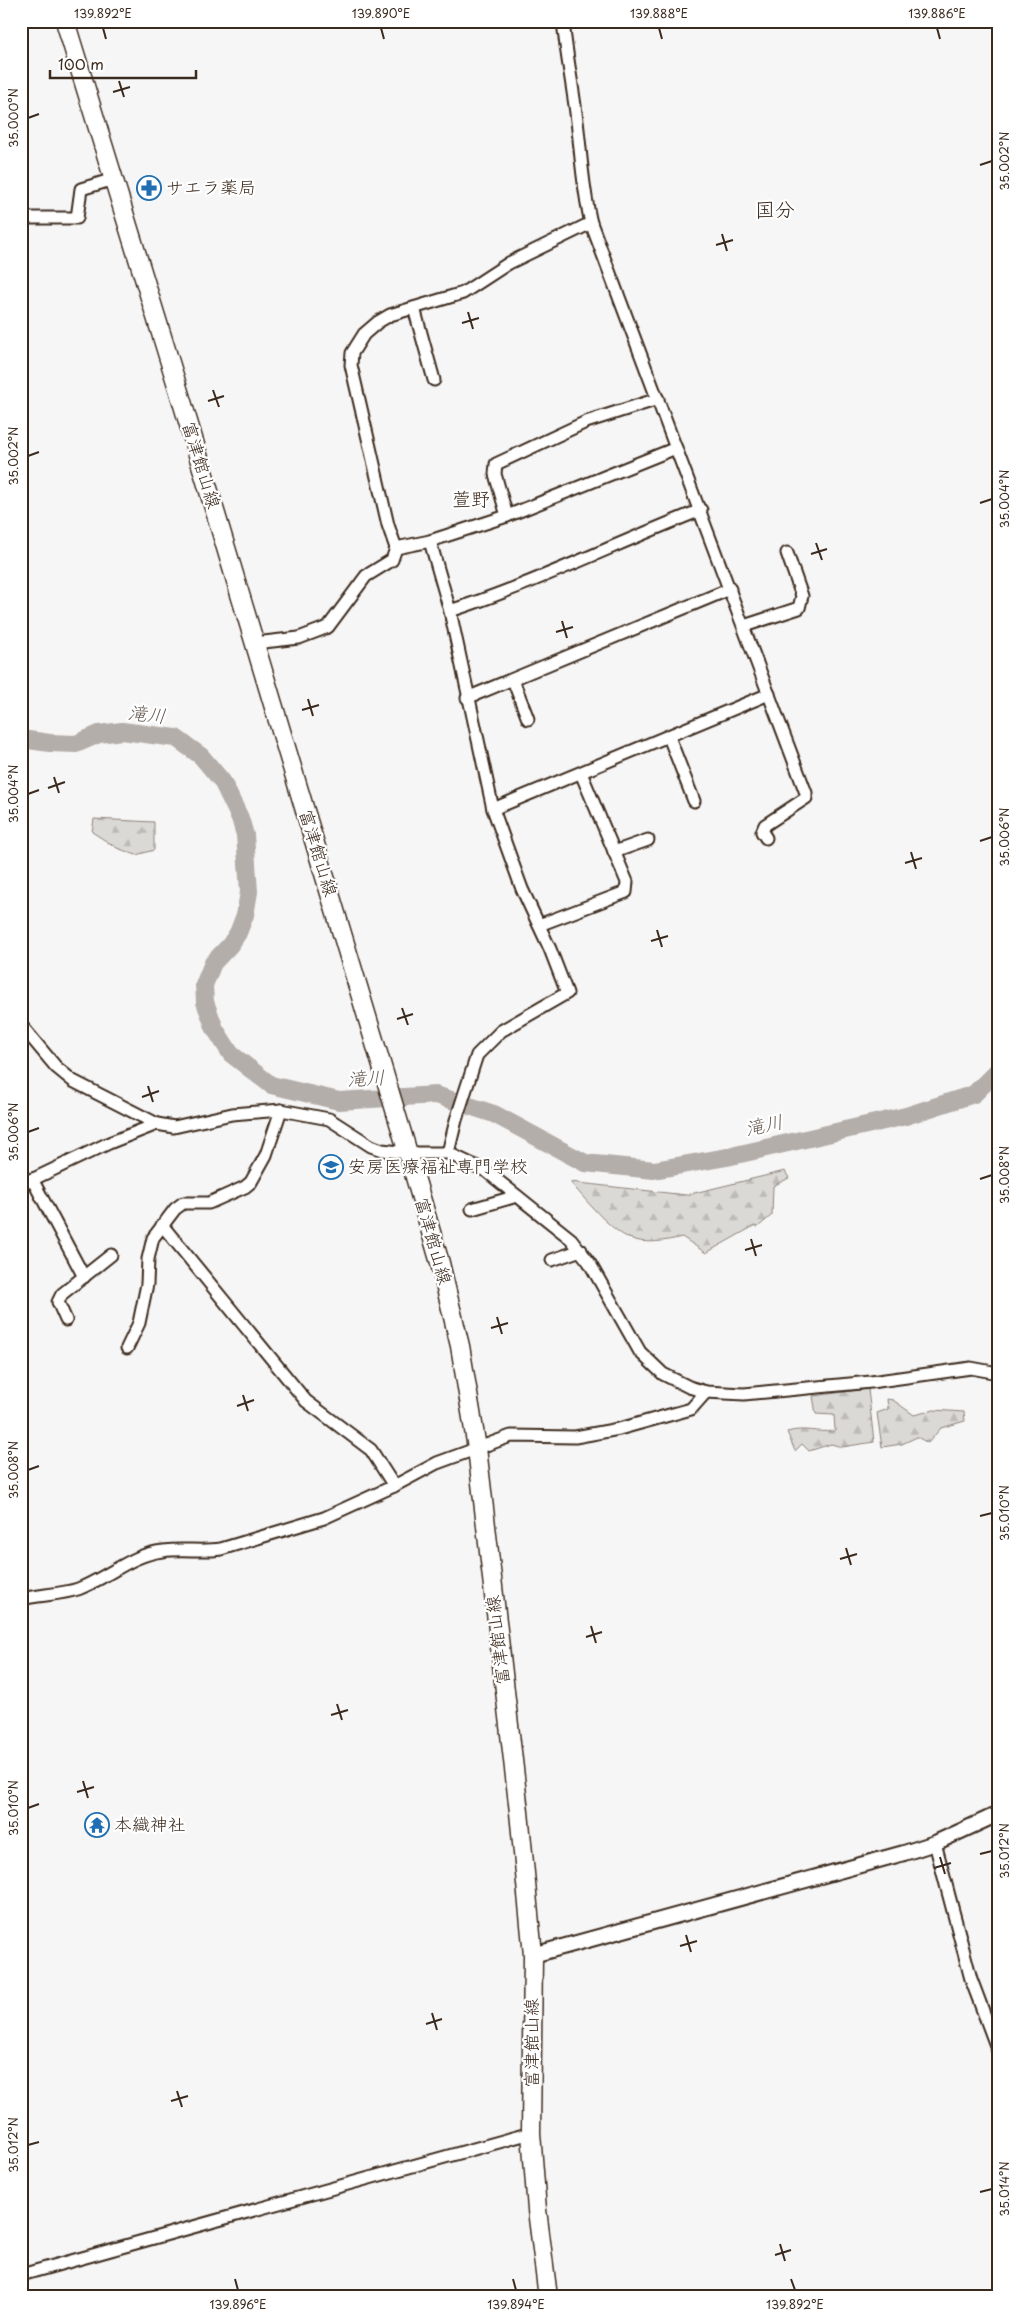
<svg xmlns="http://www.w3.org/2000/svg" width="1019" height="2318" font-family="'Playpen Sans','Klee One',sans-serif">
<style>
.forest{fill:url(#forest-firs);stroke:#8b827a}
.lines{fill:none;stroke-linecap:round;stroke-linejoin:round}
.river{stroke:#b4aeaa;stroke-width:18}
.minor-casing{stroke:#3b2a1e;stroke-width:15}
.tertiary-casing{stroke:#3b2a1e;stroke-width:18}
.primary-casing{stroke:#3b2a1e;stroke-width:21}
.minor{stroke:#fff;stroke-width:11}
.tertiary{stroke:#fff;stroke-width:14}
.primary{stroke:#fff;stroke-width:18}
.ticks{fill:none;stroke:#3b2a1e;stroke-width:2}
.labels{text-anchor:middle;stroke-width:4.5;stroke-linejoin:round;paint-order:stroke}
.poi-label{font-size:18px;fill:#3b2a1e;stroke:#fff;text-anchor:start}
.street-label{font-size:18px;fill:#3b2a1e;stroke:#fff}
.neighbourhood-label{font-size:19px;fill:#3b2a1e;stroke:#fff}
.water-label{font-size:19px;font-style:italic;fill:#65584f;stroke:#fff}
.quarter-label{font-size:20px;fill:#3b2a1e;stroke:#fff}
.neatline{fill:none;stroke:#3b2a1e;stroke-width:2}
.ticks-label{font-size:12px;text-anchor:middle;fill:#3b2a1e}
</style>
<defs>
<pattern id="forest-firs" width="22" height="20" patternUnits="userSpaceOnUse" patternTransform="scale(1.25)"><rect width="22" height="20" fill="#dbd9d6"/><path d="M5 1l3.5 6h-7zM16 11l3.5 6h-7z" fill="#bdbab7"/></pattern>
</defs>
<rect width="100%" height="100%" fill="#f7f6f6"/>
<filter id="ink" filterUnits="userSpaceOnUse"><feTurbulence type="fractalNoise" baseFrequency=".02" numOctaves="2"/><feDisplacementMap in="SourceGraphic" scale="10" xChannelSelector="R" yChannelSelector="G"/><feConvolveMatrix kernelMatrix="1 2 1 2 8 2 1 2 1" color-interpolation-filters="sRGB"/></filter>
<g filter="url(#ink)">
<!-- forest -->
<g class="forest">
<path d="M94,819L154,822V850L136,855L117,848L92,832Z"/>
<path d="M785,1171L789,1178L773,1186L772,1215L758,1227L754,1226L706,1253L682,1237C666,1241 645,1245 629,1238C609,1229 585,1199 570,1182L686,1195Z"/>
<path d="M868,1389L874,1442L842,1447L831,1444L809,1451L802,1444L795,1451L787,1432C804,1427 817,1433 835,1431L834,1415L816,1414L813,1396Z"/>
<path d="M887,1399L893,1400L914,1415L934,1410L964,1412L965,1421L941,1428L928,1443L917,1437L902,1444L882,1447L877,1413L888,1409Z"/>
</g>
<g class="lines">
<!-- river -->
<path class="river" d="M21,739L50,743L76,744L99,734L122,731L176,738L201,756L222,781L240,818L245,835L249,892L245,915L238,933L230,945L213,963L204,985L205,1002L215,1029L231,1054L271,1085L339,1101L436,1095L494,1114L585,1163L654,1170L727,1157L906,1116L974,1094L998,1070"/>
<defs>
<g id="minor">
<path d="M563,21C566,52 572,82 576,113C581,150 582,186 591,223L806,793V798L765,825L762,832L766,838"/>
<path d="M21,218H77L81,189L114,179"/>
<path d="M591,223L509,263L463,293L390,315L378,322L364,334L352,353L351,365L388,525L396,548L430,541L507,516L676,448"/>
<path d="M414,308L434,380"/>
<path d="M507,516L495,474L496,464L586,422L658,399"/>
<path d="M430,541L450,611L493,809L522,889L550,949L567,993L501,1031L477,1055L456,1120L448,1153"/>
<path d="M450,611C536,583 617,543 701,510"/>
<path d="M744,626L799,608L802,596L787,553"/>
<path d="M255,643L299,638L328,627L366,576L392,560L396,548"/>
<path d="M513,680L528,719"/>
<path d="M467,698L730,589"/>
<path d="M669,737L694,801"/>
<path d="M493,809L769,694"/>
<path d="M614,852L648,840"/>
<path d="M539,925L626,892L627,882L581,773"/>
<path d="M21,1025L56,1067L73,1081L157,1124L174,1127L232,1114L281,1110L329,1119L371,1146L382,1150L408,1153H448L486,1171L571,1239L589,1262L640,1352L663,1374L689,1387L706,1392L744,1394L871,1382L971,1368L998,1373"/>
<path d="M32,1179L84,1277"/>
<path d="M21,1185L109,1143L157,1124"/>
<path d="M472,1209L517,1196"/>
<path d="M162,1225L306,1401L371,1450L394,1486"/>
<path d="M552,1260L581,1250"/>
<path d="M66,1320L58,1302L62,1294L111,1255"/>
<path d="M127,1348L139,1323L147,1284L148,1259L153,1238L175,1209L183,1203H209L245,1187L251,1182L266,1155L281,1110"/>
<path d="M21,1599C39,1595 63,1594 78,1589C107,1578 132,1554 163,1551C182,1548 201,1552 221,1549L324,1518L394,1486L437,1463L511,1436L575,1437L619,1429L691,1409L706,1392"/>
<path d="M935,1843L971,1979L998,2051"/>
<path d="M21,2275L531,2133"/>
</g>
<path id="tertiary" d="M533,1955L904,1853L935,1843L998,1814"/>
<path id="primary" d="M65,21L180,395L408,1153L440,1263L460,1346L477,1448L519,1812L533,1955L531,2133L537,2210L548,2297"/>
</defs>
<!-- minor casing -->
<use href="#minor" class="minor-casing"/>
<!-- tertiary casing -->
<use href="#tertiary" class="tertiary-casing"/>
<!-- primary casing -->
<use href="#primary" class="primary-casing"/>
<!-- minor -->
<use href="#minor" class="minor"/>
<!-- tertiary -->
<use href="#tertiary" class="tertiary"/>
<!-- primary -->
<use href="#primary" class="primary"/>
</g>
</g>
<!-- ticks -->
<path class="ticks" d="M103,28L106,39M381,28L384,39M659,28L662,39M937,28L940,39M119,81L124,97M113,92L130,87M28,118L39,114M980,165L992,161M722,234L727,251M716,245L733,240M468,312L473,329M462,323L479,318M213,390L219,407M208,401L224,396M28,456L39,452M980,503L992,499M816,543L822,560M811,554L827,549M562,621L567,638M556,632L573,627M308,699L313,716M302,710L319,705M54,777L59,793M48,788L65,782M28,794L39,790M980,841L992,837M911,852L916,869M905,863L922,858M657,930L662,947M651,941L668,936M402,1008L408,1025M397,1019L413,1014M148,1086L153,1102M142,1097L159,1091M28,1132L39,1128M980,1179L992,1175M751,1239L756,1256M745,1250L762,1245M497,1317L502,1334M491,1328L508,1323M243,1395L248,1411M237,1406L254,1400M28,1470L39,1466M980,1516L992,1513M846,1548L851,1565M840,1559L857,1554M591,1626L596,1643M586,1637L602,1632M337,1704L342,1720M331,1715L348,1710M83,1781L88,1798M77,1792L94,1787M28,1808L39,1804M980,1854L992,1851M940,1857L945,1874M934,1868L951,1863M686,1935L691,1952M680,1946L697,1941M432,2013L437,2030M426,2024L442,2019M177,2091L182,2107M171,2101L188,2096M28,2145L39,2142M980,2192L992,2189M780,2244L785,2261M775,2255L791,2250M235,2279L238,2290M513,2279L516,2290M791,2279L795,2290"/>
<!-- icons -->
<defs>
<symbol id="pharmacy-ring" viewBox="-11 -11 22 22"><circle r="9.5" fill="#fff" stroke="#1f6fb2" stroke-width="1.5"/><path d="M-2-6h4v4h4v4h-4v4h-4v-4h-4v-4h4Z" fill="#1f6fb2"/></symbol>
<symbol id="university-ring" viewBox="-11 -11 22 22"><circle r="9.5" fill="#fff" stroke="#1f6fb2" stroke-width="1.5"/><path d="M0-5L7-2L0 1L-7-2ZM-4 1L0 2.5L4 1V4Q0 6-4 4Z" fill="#1f6fb2"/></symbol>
<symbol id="temple-ring" viewBox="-11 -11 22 22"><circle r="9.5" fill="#fff" stroke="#1f6fb2" stroke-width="1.5"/><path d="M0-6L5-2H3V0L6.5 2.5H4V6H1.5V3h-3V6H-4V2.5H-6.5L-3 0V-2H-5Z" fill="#1f6fb2"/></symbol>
</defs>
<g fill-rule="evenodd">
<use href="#pharmacy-ring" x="135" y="174" width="28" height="28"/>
<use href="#university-ring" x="317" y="1153" width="28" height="28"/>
<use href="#temple-ring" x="83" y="1811" width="28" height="28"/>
</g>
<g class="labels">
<!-- poi labels -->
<g class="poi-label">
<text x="166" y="194">サエラ薬局</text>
<text x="348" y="1173">安房医療福祉専門学校</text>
<text x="114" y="1831">本織神社</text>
</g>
<!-- street labels -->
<g class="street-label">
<text transform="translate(201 465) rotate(73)" y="6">富津館山線</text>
<text transform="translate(318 853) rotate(73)" y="6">富津館山線</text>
<text transform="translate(433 1241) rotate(74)" y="6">富津館山線</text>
<text transform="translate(498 1640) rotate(-97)" y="6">富津館山線</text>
<text transform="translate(532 2043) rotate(-90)" y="6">富津館山線</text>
</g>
<!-- neighbourhood labels -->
<g class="neighbourhood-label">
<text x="471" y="506">萱野</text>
</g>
<!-- water labels -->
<g class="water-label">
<text transform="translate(147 714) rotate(6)" y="7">滝川</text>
<text transform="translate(366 1078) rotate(-3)" y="7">滝川</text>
<text transform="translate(764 1125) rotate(-12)" y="7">滝川</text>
</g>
<!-- quarter labels -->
<g class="quarter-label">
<text x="775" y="217">国分</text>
</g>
</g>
<!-- margin -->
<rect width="1019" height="2318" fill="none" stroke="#fff" stroke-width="55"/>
<!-- scale -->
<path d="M50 70v8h146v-8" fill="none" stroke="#3b2a1e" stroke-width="2.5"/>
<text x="58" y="70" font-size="15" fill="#3b2a1e" stroke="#ffffff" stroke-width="4" paint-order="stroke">100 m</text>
<rect x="28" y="28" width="964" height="2262" class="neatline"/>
<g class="ticks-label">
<text x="103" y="18">139.892°E</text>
<text x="381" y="18">139.890°E</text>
<text x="659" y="18">139.888°E</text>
<text x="937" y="18">139.886°E</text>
<text transform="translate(14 118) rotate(-90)" y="4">35.000°N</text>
<text transform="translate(1005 161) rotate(-90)" y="4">35.002°N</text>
<text transform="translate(14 456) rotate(-90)" y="4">35.002°N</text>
<text transform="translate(1005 499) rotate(-90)" y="4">35.004°N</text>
<text transform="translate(14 794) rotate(-90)" y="4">35.004°N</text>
<text transform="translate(1005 837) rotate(-90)" y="4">35.006°N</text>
<text transform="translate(14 1132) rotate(-90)" y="4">35.006°N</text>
<text transform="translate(1005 1175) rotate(-90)" y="4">35.008°N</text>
<text transform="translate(14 1470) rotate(-90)" y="4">35.008°N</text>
<text transform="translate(1005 1513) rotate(-90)" y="4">35.010°N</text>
<text transform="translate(14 1808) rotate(-90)" y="4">35.010°N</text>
<text transform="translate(1005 1851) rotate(-90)" y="4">35.012°N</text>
<text transform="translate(14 2145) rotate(-90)" y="4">35.012°N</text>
<text transform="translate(1005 2189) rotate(-90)" y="4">35.014°N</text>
<text x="238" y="2309">139.896°E</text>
<text x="516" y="2309">139.894°E</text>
<text x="795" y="2309">139.892°E</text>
</g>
</svg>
